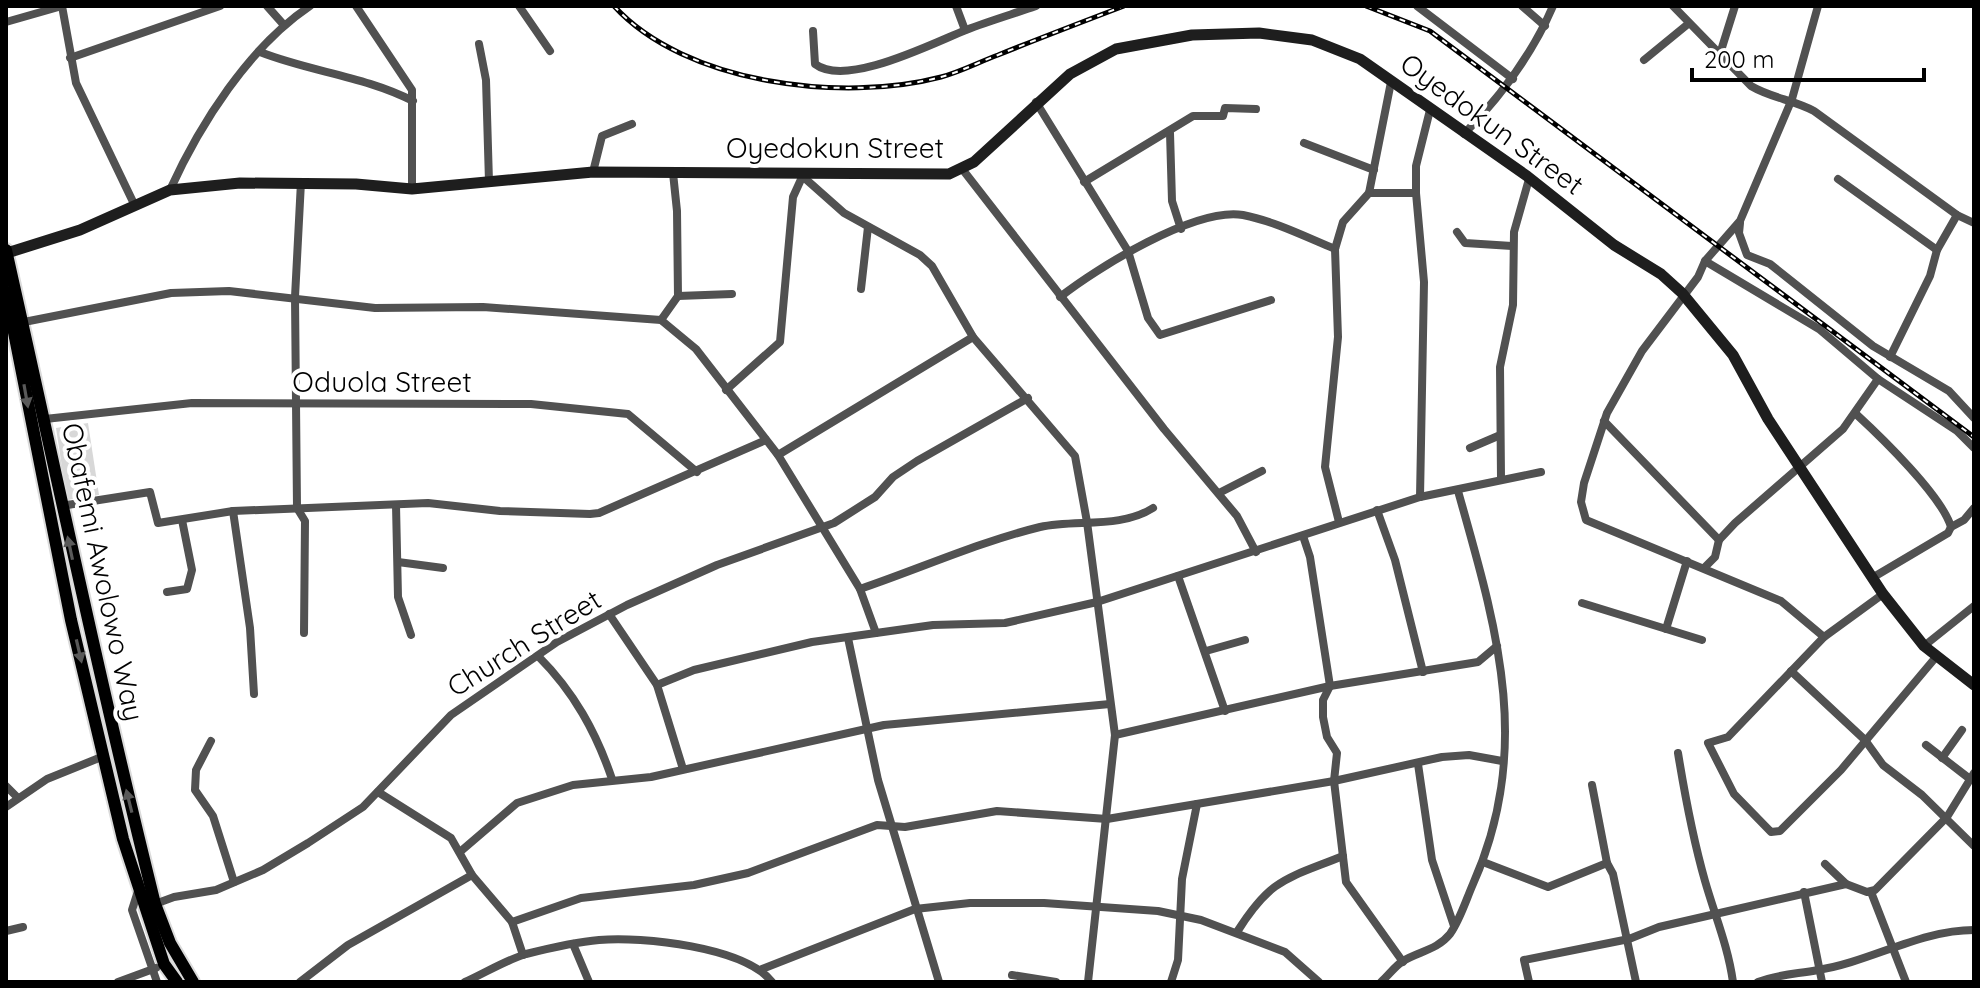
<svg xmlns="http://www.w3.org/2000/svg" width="1980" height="988" font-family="Quicksand,sans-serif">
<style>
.green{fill:#d8d8d8}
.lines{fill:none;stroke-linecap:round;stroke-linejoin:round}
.primary-casing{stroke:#dbdbdb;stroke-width:16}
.street{stroke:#515151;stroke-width:8}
.secondary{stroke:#1e1e1e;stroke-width:11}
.primary{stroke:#000;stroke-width:12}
.rail-casing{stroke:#000;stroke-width:5}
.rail{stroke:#fff;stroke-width:2;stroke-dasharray:6;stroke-linecap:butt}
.oneway{fill:#595959}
.labels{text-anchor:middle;stroke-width:8;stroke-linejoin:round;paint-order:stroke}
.street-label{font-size:28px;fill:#000;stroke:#fff}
</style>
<rect width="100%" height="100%" fill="#fff"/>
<!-- green -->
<path class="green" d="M88,423L99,495L67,500L56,428Z"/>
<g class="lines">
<defs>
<g id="primary">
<path d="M6,250C55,468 101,687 155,904L170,943L193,982"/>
<path d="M6,292L71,620L123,839L164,964L177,982"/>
</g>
</defs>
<!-- primary casing -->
<use href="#primary" class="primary-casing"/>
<!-- street -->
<g class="street">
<path d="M62,6L76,83L135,206"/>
<path d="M267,6L283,24"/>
<path d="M356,6L412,90V189"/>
<path d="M519,6L550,51"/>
<path d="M956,6L965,30"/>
<path d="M1417,6L1513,79"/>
<path d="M1522,6L1545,26"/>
<path d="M1673,6L1751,86C1771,98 1794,100 1814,111L1957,215L1974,223"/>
<path d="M1818,6L1792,99L1740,221L1705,261L1698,277L1642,351L1607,413L1584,483L1581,502L1586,520L1781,601L1824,637"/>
<path d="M6,22L62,6"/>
<path d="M813,31L815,64C846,88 933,43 966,30C989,21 1013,14 1036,6"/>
<path d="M479,44L486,80L489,182"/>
<path d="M260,52C311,72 364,76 413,101"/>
<path d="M1719,57L1735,6"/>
<path d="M70,58L220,6"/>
<path d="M1644,60L1688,24"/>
<path d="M1036,102L1128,251L1148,318L1160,335L1271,300"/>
<path d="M1170,133L1172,201L1181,229"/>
<path d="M1464,134C1501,96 1532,55 1553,6"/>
<path d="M1304,143L1374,170"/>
<path d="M963,170L1164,429L1237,516L1256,552"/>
<path d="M593,172L602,136L632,124"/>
<path d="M800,174L844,213L920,255L932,266L973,337L1075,456L1087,522L1115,735L1088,982"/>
<path d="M1838,179L1937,250"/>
<path d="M301,182L295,297L297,508L305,521L304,633"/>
<path d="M1084,182L1193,116H1223L1225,108L1256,109"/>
<path d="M170,190C200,124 249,47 310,6"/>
<path d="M1369,193H1416"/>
<path d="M1740,223L1739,233L1747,255L1770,264L1873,346L1949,391L1974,418"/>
<path d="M1457,232L1465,243L1512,246"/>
<path d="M1705,261L1819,329L1878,379L1957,431L1974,448"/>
<path d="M861,289L868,227"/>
<path d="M678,296L732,294"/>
<path d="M1060,297C1097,268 1195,207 1243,215C1274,221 1306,237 1335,249"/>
<path d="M661,320L678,296L677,211L673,173"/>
<path d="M24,322L171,293L229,291L375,308L483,307L661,320L696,349L778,455L860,589L876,633"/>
<path d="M1890,357L1930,276L1937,250L1957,215"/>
<path d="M726,390L780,342L793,197L803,175"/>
<path d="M1856,414C1881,437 1942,496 1951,527L1948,533L1872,578"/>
<path d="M45,419L192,403L531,404L628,414L697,472"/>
<path d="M1604,421L1719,540"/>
<path d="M1470,448L1498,436"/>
<path d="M778,455L973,337"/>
<path d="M1501,478L1500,367L1513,305L1514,232L1529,179"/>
<path d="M1219,493L1262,471"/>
<path d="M1420,497L1424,282L1416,193V166L1430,110"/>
<path d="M396,505L398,597L411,635"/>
<path d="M61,506L150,492L158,523L233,511L428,503L500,511L590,514L599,513L766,440"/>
<path d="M1377,510L1395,560L1423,672"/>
<path d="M233,511L250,628L254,694"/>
<path d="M1339,522L1325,467L1338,337L1335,249L1343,222L1369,193L1391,82"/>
<path d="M1951,527L1964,520L1974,508"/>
<path d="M1303,536L1310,557L1330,686L1323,700V717L1327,737L1337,753L1334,781L1346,882L1403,962"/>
<path d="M398,562L443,568"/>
<path d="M1704,568L1715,557L1719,540L1735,523L1843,429L1878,379"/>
<path d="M1178,576L1225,711"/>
<path d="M860,589C919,569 979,542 1040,527C1076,519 1120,529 1153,508"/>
<path d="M167,592L187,589L192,570L182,520"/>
<path d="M1883,594L1824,637L1728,737L1708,743L1734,794L1771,832L1780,831L1841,770L1936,657"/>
<path d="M1582,603L1702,640"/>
<path d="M609,614L657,685L683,769"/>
<path d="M1666,629L1687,561"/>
<path d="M848,638L878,780L939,982"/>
<path d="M1924,646L1974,606"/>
<path d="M1206,651L1245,640"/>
<path d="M538,656C574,692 596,732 612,779"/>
<path d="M1791,671L1865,740L1883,765L1922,795L1974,846"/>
<path d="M657,685L694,670L812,642L933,625L1005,623L1097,602L1420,497L1541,472"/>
<path d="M1115,735L1330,686L1478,662L1497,646"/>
<path d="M211,741L196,770L195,790L213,816L234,882"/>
<path d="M1926,745L1970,779"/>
<path d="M1678,753C1685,796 1693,839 1705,881C1715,916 1728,946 1733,982"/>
<path d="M1942,758L1962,730"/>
<path d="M1418,764L1432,860L1454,926"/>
<path d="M1592,785L1607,863"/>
<path d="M6,786L18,798"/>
<path d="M378,792L451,838L472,875L512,922L523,955"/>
<path d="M6,807L47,779L104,756"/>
<path d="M461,851L517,803L573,785L651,777L884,725L1110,704"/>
<path d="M1483,862L1548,887L1607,863L1613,874L1636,982"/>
<path d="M1825,864L1846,884"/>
<path d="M139,888L132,910L157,982"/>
<path d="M1804,892L1822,982"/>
<path d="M1871,892L1906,982"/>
<path d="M155,904L174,897L216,890L263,870L308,843L363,807L451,715L557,642L627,605L717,565L834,523L875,497L893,477L917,461L1028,398"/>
<path d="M512,922L581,898L694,885L748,873L877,825L905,827L997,811L1107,819L1334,781L1442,757L1469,755L1502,761"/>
<path d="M6,931L23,927"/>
<path d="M1237,932C1271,878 1286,879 1343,856"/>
<path d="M573,944L589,982"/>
<path d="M762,969L915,909L970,903H1044L1158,911L1201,920L1285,952L1319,982"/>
<path d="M1012,975L1056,982"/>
<path d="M118,982L156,968"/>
<path d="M300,982L348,945L472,875"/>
<path d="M465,982C485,973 506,960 526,954C550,948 575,942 599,940C642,936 745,947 772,982"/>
<path d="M1171,982L1178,960L1182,879L1197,804"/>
<path d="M1381,982C1388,976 1395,966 1403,961C1420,951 1437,950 1450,934C1460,920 1466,900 1473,884C1534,747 1496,626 1458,491"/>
<path d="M1529,982L1524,960L1629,939L1659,927L1846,884L1867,892L1875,890L1947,817L1974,773"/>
<path d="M1758,982C1778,974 1797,974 1818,970C1870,962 1920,930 1974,930"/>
</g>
<!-- secondary -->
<path class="secondary" d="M7,253L80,230L170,190L240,183L356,184L412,189L593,172L949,174L974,162L1070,74L1116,49L1192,35L1259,33L1312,40L1360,59L1527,176L1614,245L1661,274L1682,293L1733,355L1768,419L1883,594L1924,646L1974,685"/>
<!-- primary -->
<use href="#primary" class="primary"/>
<defs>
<g id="rail">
<path d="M614,6C685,84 843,103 941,77C960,72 979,62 998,55C1040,38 1082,22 1124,6"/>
<path d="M1366,6L1430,31L1974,437"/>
</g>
</defs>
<!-- rail casing -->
<use href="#rail" class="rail-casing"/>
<!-- rail -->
<use href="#rail" class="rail"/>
</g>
<!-- one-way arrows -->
<defs><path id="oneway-solid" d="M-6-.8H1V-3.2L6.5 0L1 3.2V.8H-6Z" transform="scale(2)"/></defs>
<g class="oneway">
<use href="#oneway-solid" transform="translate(26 396) rotate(80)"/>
<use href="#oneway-solid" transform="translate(70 548) rotate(-102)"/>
<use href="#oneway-solid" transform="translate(79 651) rotate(77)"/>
<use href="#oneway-solid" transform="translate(129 801) rotate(-104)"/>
</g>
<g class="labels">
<!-- street labels -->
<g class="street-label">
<text transform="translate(1492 124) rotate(36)" y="10">Oyedokun Street</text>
<text x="835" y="158">Oyedokun Street</text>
<text x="382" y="392">Oduola Street</text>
<text transform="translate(103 572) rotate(78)" y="10">Obafemi Awolowo Way</text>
<text transform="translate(524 643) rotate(-32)" y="10">Church Street</text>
</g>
</g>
<!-- border -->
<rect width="1980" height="988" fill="none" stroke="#000000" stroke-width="16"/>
<!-- scale -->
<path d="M1692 68v12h232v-12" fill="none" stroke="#000000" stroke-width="4"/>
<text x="1704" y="68" font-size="24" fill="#000000" stroke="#ffffff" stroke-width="6" paint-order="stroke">200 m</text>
</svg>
